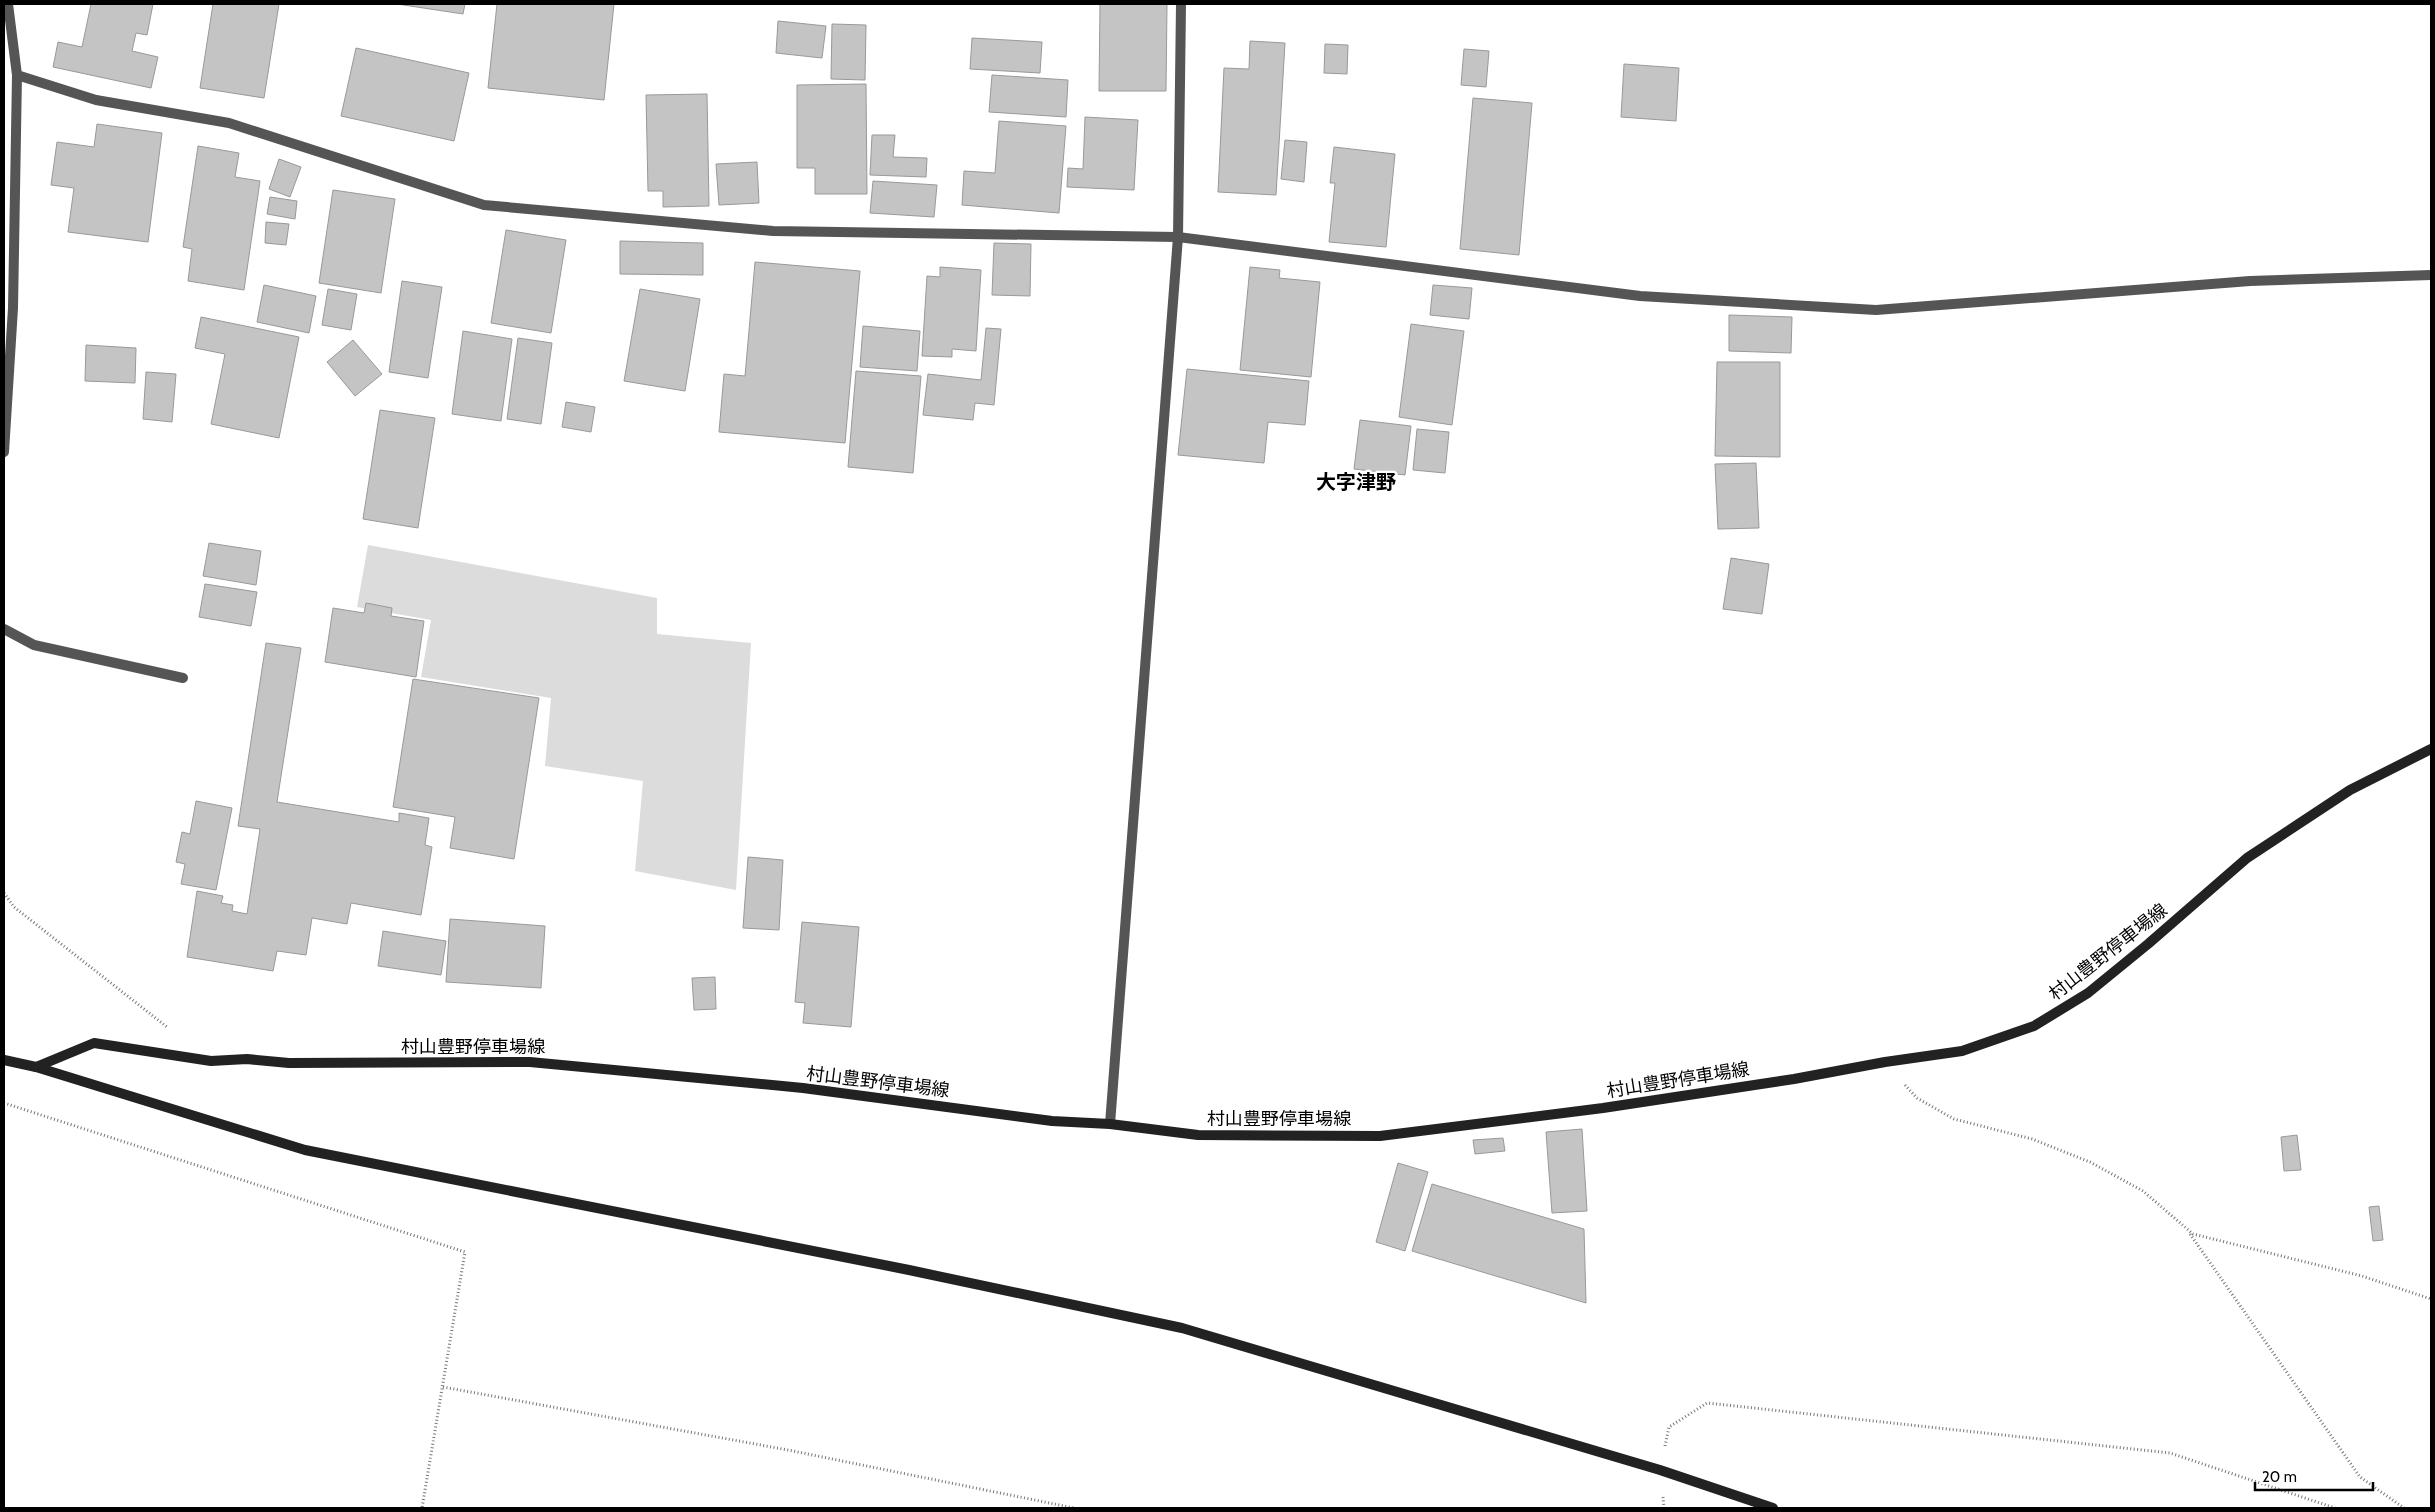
<svg xmlns="http://www.w3.org/2000/svg" width="2435" height="1512" font-family="Cabin,'Noto Sans JP',sans-serif">
<style>
.green{fill:#dcdcdc}
.building{fill:#c4c4c4;stroke:#999}
.lines{fill:none;stroke-linecap:round;stroke-linejoin:round}
.path{stroke:#777;stroke-width:3;stroke-dasharray:1 2.5;stroke-linecap:butt}
.minor{stroke:#555;stroke-width:10}
.tertiary{stroke:#555;stroke-width:10}
.secondary{stroke:#222;stroke-width:10}
.labels{text-anchor:middle;stroke-width:4.5;stroke-linejoin:round;paint-order:stroke}
.street-label{font-size:18px;fill:#000;stroke:#fff}
.quarter-label{font-size:20px;font-weight:bold;fill:#000;stroke:#fff}
</style>
<rect width="100%" height="100%" fill="#fff"/>
<!-- green -->
<path class="green" d="M368,545L657,598V634L751,643L736,890L635,871L643,781L545,766L551,698L421,677L431,620L357,607Z"/>
<!-- building -->
<g class="building">
<path d="M91,4H153L147,35L136,33L132,51L158,57L151,88L53,67L58,42L82,47Z"/>
<path d="M213,4H279L264,98L200,88Z"/>
<path d="M397,4H465L463,14Z"/>
<path d="M497,4H614L604,100L488,88Z"/>
<path d="M1100,4H1167L1166,91H1099Z"/>
<path d="M778,21L826,26L822,58L776,53Z"/>
<path d="M832,24L866,25L865,80L831,79Z"/>
<path d="M972,38L1042,42L1040,73L970,69Z"/>
<path d="M1250,41L1285,43L1276,195L1218,192L1224,68L1249,69Z"/>
<path d="M1325,44L1348,45L1347,74L1324,73Z"/>
<path d="M356,48L469,73L454,141L341,116Z"/>
<path d="M1464,49L1489,51L1486,87L1461,85Z"/>
<path d="M1624,64L1679,68L1676,121L1621,117Z"/>
<path d="M992,75L1068,80L1066,117L989,112Z"/>
<path d="M866,84L867,194H815V168H797V85Z"/>
<path d="M707,94L709,206L663,207V191H648L646,95Z"/>
<path d="M1473,98L1532,103L1519,255L1460,249Z"/>
<path d="M1085,117L1138,120L1134,190L1067,187L1068,168L1083,169Z"/>
<path d="M999,121L1066,126L1059,213L962,205L964,171L995,173Z"/>
<path d="M97,124L162,133L148,242L68,232L74,188L51,185L57,142L94,147Z"/>
<path d="M872,135H895L893,157L927,158L926,177L870,175Z"/>
<path d="M1285,140L1307,142L1304,182L1281,179Z"/>
<path d="M198,146L239,153L235,177L260,181L244,290L188,281L192,249L183,247Z"/>
<path d="M1334,147L1395,154L1386,247L1329,242L1335,183H1330Z"/>
<path d="M279,159L301,167L290,197L269,189Z"/>
<path d="M757,162L759,203L719,205L716,164Z"/>
<path d="M873,181L937,185L934,217L870,213Z"/>
<path d="M333,190L395,199L381,293L319,283Z"/>
<path d="M270,197L297,201L295,219L267,214Z"/>
<path d="M266,222L289,224L286,245L265,243Z"/>
<path d="M506,230L566,240L551,333L491,323Z"/>
<path d="M620,241L703,243V275L620,274Z"/>
<path d="M994,243L1031,244L1030,296L992,295Z"/>
<path d="M755,262L860,271L845,443L719,432L724,374L745,376Z"/>
<path d="M940,267L981,270L976,351L952,349V357L922,356L927,276L940,277Z"/>
<path d="M1250,267L1280,270L1279,278L1320,282L1311,377L1240,370Z"/>
<path d="M402,281L442,287L428,378L389,372Z"/>
<path d="M264,285L316,296L309,333L257,322Z"/>
<path d="M1433,285L1472,288L1469,319L1430,315Z"/>
<path d="M328,289L357,294L351,330L322,325Z"/>
<path d="M640,289L700,299L685,391L624,381Z"/>
<path d="M1729,315L1792,317L1791,353L1729,351Z"/>
<path d="M201,317L299,337L279,438L211,424L225,354L195,348Z"/>
<path d="M1411,324L1464,331L1452,425L1399,417Z"/>
<path d="M863,326L920,331L917,371L860,367Z"/>
<path d="M986,328L1001,329L994,405L975,403L973,420L923,415L928,374L981,380Z"/>
<path d="M463,331L512,339L501,421L452,414Z"/>
<path d="M518,338L552,343L541,424L507,419Z"/>
<path d="M353,340L382,374L355,396L327,362Z"/>
<path d="M86,345L136,348L135,383L85,381Z"/>
<path d="M1717,362H1780V457L1715,456Z"/>
<path d="M1187,369L1309,381L1305,425L1268,422L1264,463L1178,455Z"/>
<path d="M856,371L921,376L913,473L848,467Z"/>
<path d="M146,372L176,374L172,422L143,419Z"/>
<path d="M566,402L595,407L591,432L562,427Z"/>
<path d="M380,410L435,418L418,528L363,519Z"/>
<path d="M1360,420L1411,426L1405,475L1354,469Z"/>
<path d="M1417,429L1449,432L1445,473L1413,470Z"/>
<path d="M1756,463L1759,528L1718,529L1715,464Z"/>
<path d="M209,543L261,551L256,585L203,576Z"/>
<path d="M1731,558L1769,564L1762,614L1723,609Z"/>
<path d="M205,584L257,592L251,626L199,617Z"/>
<path d="M366,603L392,608L391,616L424,621L416,677L325,662L333,608L364,613Z"/>
<path d="M266,643L301,648L277,802L399,822V813L429,818L425,845L432,847L421,915L351,903L347,924L312,918L306,955L277,951L273,971L187,957L197,891L223,896L221,903L233,905L232,911L247,914L260,829L238,826Z"/>
<path d="M413,679L539,698L514,859L450,848L455,817L393,807Z"/>
<path d="M196,801L232,808L216,890L181,884L185,864L176,862L182,832L190,834Z"/>
<path d="M748,857L783,860L779,930L743,928Z"/>
<path d="M450,919L545,926L541,988L446,982Z"/>
<path d="M802,922L859,927L851,1027L803,1023L805,1003L795,1002Z"/>
<path d="M383,931L446,941L441,975L378,966Z"/>
<path d="M715,977L716,1009L694,1010L692,978Z"/>
<path d="M1582,1129L1587,1211L1552,1213L1546,1132Z"/>
<path d="M2297,1135L2301,1170L2284,1171L2281,1137Z"/>
<path d="M1503,1138L1505,1151L1475,1154L1473,1140Z"/>
<path d="M1398,1163L1428,1172L1405,1251L1376,1242Z"/>
<path d="M1432,1184L1584,1229L1586,1303L1412,1251Z"/>
<path d="M2379,1206L2383,1240L2373,1241L2369,1207Z"/>
</g>
<g class="lines">
<!-- path -->
<g class="path">
<path d="M4,893L14,907L167,1027"/>
<path d="M1905,1085L1917,1098L1954,1119L2032,1139L2090,1162L2143,1191L2193,1234L2362,1276L2431,1299"/>
<path d="M4,1103L465,1252L422,1508"/>
<path d="M2190,1234L2360,1477L2404,1508"/>
<path d="M443,1387L788,1450L1074,1508"/>
<path d="M1665,1446L1669,1427L1707,1403L2170,1453L2335,1508"/>
<path d="M1663,1497L1664,1508"/>
</g>
<!-- minor -->
<g class="minor">
<path d="M4,452L13,308L17,75"/>
<path d="M4,629L34,645L183,678"/>
<path d="M1110,1124L1178,237L1181,4"/>
</g>
<!-- tertiary -->
<path class="tertiary" d="M8,4L17,75L96,100L229,123L484,205L773,231L1178,237L1640,296L1876,310L2250,281L2431,275"/>
<!-- secondary -->
<g class="secondary">
<path d="M4,1060L36,1067L305,1150L909,1270L1182,1328L1660,1470L1773,1508"/>
<path d="M36,1067L94,1043L211,1061L247,1059L289,1063L530,1062L803,1088L1052,1121L1110,1124L1198,1135L1380,1136L1603,1108L1794,1079L1885,1062L1962,1051L2034,1026L2088,993L2148,944L2247,858L2350,790L2431,749"/>
</g>
</g>
<g class="labels">
<!-- street labels -->
<g class="street-label">
<text transform="translate(2108 952) rotate(-38)" y="6">村山豊野停車場線</text>
<text x="473" y="1053">村山豊野停車場線</text>
<text transform="translate(1678 1080) rotate(-9)" y="6">村山豊野停車場線</text>
<text transform="translate(878 1082) rotate(7)" y="6">村山豊野停車場線</text>
<text x="1279" y="1125">村山豊野停車場線</text>
</g>
<!-- quarter labels -->
<g class="quarter-label">
<text x="1356" y="489">大字津野</text>
</g>
</g>
<!-- border -->
<rect width="2435" height="1512" fill="none" stroke="#000000" stroke-width="10"/>
<!-- scale -->
<path d="M2255 1482v8h118v-8" fill="none" stroke="#000000" stroke-width="2.5"/>
<text x="2262" y="1482" font-size="15" fill="#000000" stroke="#ffffff" stroke-width="4" paint-order="stroke">20 m</text>
</svg>
